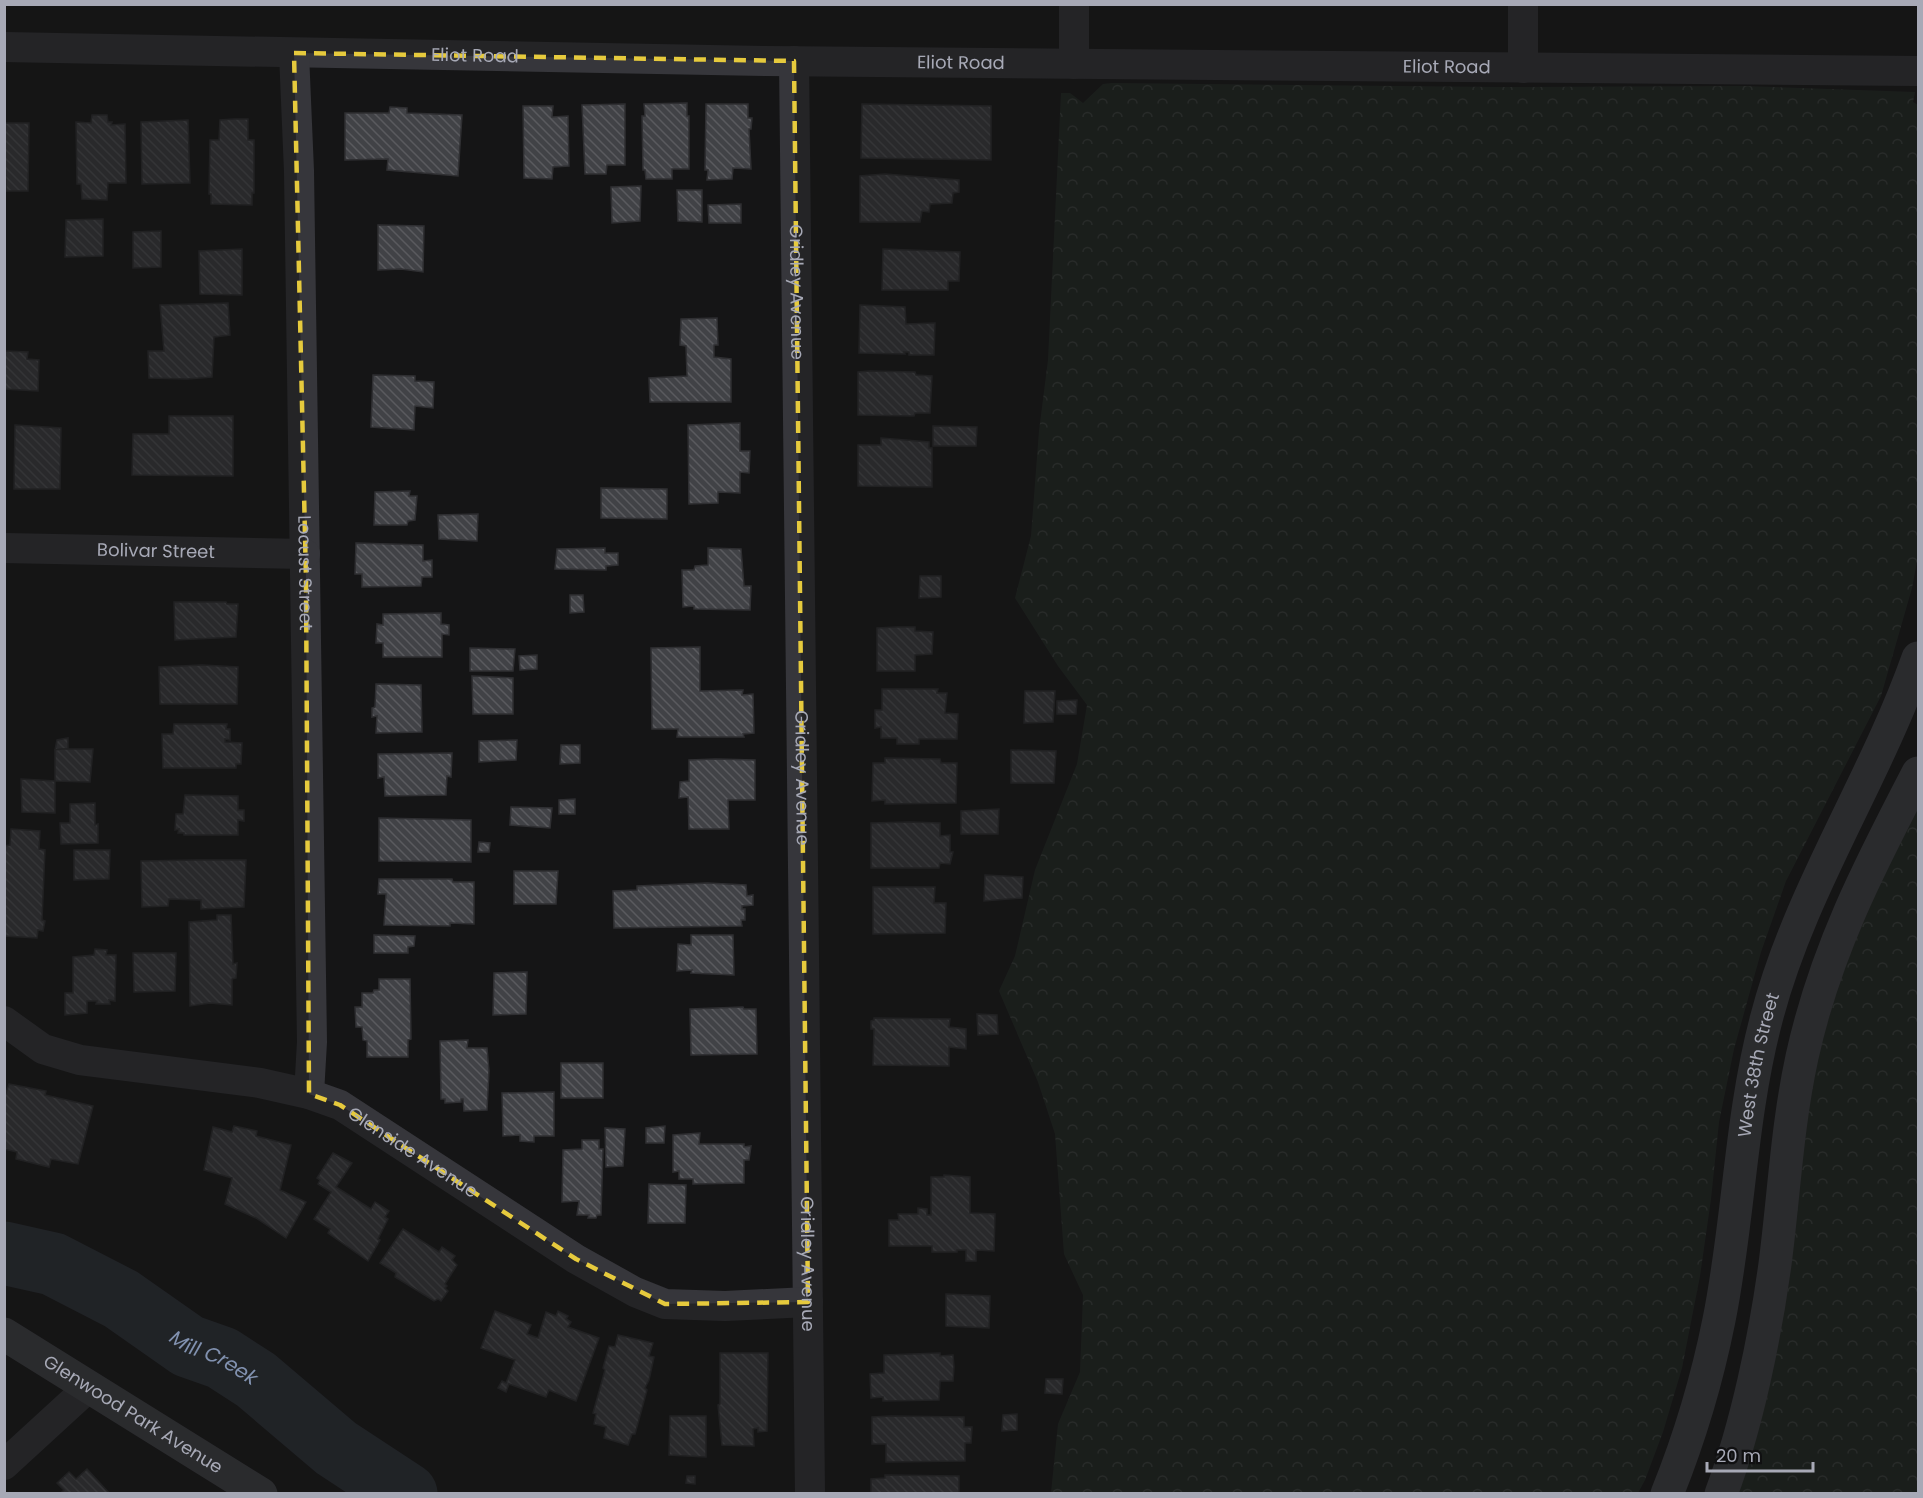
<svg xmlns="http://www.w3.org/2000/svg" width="1923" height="1498" font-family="Poppins,sans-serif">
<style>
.forest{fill:url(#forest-crowns)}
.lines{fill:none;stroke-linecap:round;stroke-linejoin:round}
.river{stroke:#2e333b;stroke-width:63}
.building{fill:url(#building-back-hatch);stroke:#2f2f32;stroke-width:1.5}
.street{stroke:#36363b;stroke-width:30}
.secondary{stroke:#44454b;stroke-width:33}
.marked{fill:none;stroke:#e6ca3d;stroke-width:4.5;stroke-dasharray:12 8;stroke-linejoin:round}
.labels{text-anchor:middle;stroke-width:6;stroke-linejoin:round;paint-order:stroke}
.street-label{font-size:18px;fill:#a7a9b6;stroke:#101011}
.water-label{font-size:20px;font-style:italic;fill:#8191af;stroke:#101011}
</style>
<defs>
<pattern id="forest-crowns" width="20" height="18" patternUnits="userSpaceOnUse" patternTransform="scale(1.5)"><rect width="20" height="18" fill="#212923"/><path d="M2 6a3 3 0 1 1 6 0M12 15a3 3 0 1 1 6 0" fill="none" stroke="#3e4541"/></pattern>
<pattern id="building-back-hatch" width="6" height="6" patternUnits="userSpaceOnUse" patternTransform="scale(1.5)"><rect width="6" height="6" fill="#414246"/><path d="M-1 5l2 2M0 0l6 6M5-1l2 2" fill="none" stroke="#5a5a5e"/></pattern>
</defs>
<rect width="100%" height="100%" fill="#151516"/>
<!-- forest -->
<g class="forest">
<path d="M1112,83L1498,87L1744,86L1915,92L1913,102L1918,105V556L1912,588L1881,696L1786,881L1761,952L1734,1049L1719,1122L1711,1199L1700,1276L1682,1368L1663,1432L1645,1480L1638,1493H1051L1058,1424L1080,1372L1083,1295L1064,1254L1055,1134L1038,1082L999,991L1015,956L1035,870L1077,764L1087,705L1058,666L1015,598L1031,536L1039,431L1048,360L1061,93H1070L1083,103L1103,84Z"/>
<path d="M1918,806V1493L1737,1494L1811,1079L1854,931Z"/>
</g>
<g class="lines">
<!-- river -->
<path class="river" id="s1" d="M4,1253L53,1264L121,1299L188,1346L222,1358L256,1380L336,1448L406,1494"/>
</g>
<!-- building -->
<g class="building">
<path d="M687,103V116H689V169H672V179H646L645,170H643L642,116H645L644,104Z"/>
<path d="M625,104V165H607L606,174H585L582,105Z"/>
<path d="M706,104H748V118H752L751,129H749L751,169L733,168L732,179L707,180L708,170H705Z"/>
<path d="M862,104L991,106V160L861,158Z"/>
<path d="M523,106H553L552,117L568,116L569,166L553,167L552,179L524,178Z"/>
<path d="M390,107L407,108V113L462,115L458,176L387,170L388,159L345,160V113H389Z"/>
<path d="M92,115H107L108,122H112L111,125L125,124L126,183H108L107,200L82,199L81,184H77L76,122L91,123Z"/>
<path d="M234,119H248V140H254V193H252V205L211,204V194H209L210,140H219L220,120Z"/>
<path d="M188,120L190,183L142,184L141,122Z"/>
<path d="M4,123H29L28,191H6Z"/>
<path d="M885,174L959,180V192L953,193L952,203L930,204L929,212L922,211L920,222H860V176Z"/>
<path d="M641,186L640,221L612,223L611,187Z"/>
<path d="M677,190H702V222L678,221Z"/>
<path d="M741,204V223H709L708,205Z"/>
<path d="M103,219V256L65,257L66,220Z"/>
<path d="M378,225L424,226L423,272L401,269L378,270Z"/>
<path d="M161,231V267L133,268V232Z"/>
<path d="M242,249V295L200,294L199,251Z"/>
<path d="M883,249L960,252L959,281H948V290H882Z"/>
<path d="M228,303L230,335L214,337L212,377L187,379L149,378L148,351H164L160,305Z"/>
<path d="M860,305L905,307L906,324L935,323L934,355H909V352H904L905,354L859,353Z"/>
<path d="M717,318L718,345H714V357L731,359V402H650L649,378L687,376L686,346L680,345L681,319Z"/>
<path d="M5,351L28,352L27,359L39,360L38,391L4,389Z"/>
<path d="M870,371L915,372L916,375L932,376L930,413H915L914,416L858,415V372Z"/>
<path d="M373,375L415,376V381L434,382L433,408L415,406L414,430L371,427Z"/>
<path d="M169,416H233V476L132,475L133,434H169Z"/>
<path d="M740,423V451H750L749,473L740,472V493L718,492V503L689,504L688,425Z"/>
<path d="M15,425L61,428L60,489H14Z"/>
<path d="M933,426L977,427L976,446H933Z"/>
<path d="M881,438L929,442V448H932V487L858,486V445H881Z"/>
<path d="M601,488L667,489V519L601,518Z"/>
<path d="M410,491L409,496H417L415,520L408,521L407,525H374L375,492Z"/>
<path d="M478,514L477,541L439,539L438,515Z"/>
<path d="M356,543L423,545V561L432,560V577H422L421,586L362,587V574H355Z"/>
<path d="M605,548V553H618V565L606,566V570L555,569L557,549Z"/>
<path d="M708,548L741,549L744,586H751L750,610L694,609V606L683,607L682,570H694L695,566L708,565Z"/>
<path d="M920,576H941V597L919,598Z"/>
<path d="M570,595H583L584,612L570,613Z"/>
<path d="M174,602H226L227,604H238L236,637L175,640Z"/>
<path d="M441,613V624L449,625V635L442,634V657H383V643H376L377,624L383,625V614Z"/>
<path d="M897,627H915V631L933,632L932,654L915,655V671H877V628Z"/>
<path d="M700,647V691L743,690L742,695L753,694L754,733L743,734L744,737H677L678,729H652L651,648Z"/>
<path d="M470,648L515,649L513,671H470Z"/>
<path d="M537,655V669L520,670L519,656Z"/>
<path d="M202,665L238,667L237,704H160L159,667Z"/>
<path d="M472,676L513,678V714H473Z"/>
<path d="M376,684L421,685L422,732L376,733L377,716L372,717V708L375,707Z"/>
<path d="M882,689H938L937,693H947L945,713L958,714L957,739H919V744H897V738H881V727L875,728V710H882Z"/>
<path d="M1025,691H1055L1053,722L1024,723Z"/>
<path d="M1077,700L1076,714H1057V701Z"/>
<path d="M174,724H227L226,729H230V740L225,739V742L242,743L241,764H236V768H163L162,734H173Z"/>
<path d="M68,738V749L55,750L57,740Z"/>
<path d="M517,740L516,760L479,762V741Z"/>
<path d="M561,745H580V763L560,764Z"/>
<path d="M62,749H93L90,782L55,781V750Z"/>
<path d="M1011,750L1056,751L1054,783H1011Z"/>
<path d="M452,753L451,777L447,776L446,795L385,796L384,777L378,778V754Z"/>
<path d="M885,758L940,759L941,763H957L956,803L885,804V800L872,801L873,763H885Z"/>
<path d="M716,759L755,760V800H728L729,829H689L688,797L679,798L680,782L689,781V760Z"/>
<path d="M21,779L55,781V813L22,812Z"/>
<path d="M185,795L238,796V810H244V821L238,820V835H184V833H178L179,829L175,830L176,814H183Z"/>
<path d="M575,799V814H559V800Z"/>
<path d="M95,803V825L98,824V843L61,844L60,823H70V804Z"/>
<path d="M511,807L552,808L550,828L510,825Z"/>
<path d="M999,809L998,834H961V811Z"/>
<path d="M379,818L471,820V862L379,861Z"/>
<path d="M910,822L940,823V836L950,835V852H953L950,864L940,863L939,868H871V823Z"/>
<path d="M11,829L40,831L39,849L45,850L42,920L45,921L43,931L38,930L37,938L4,936V846L10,845Z"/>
<path d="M479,842L490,843L489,852H478Z"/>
<path d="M74,850H110L109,879L74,880Z"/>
<path d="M197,860H246L244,907L201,909V900L169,899L168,906L142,907L141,861Z"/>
<path d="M514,871H558L556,904H514Z"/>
<path d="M985,875L1023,877L1022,898L984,901Z"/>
<path d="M379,879H452L453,882H474V924L450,923V926L384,925L386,894H378Z"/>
<path d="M707,883L746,885L747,896L753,895V905L742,906V909H745V920H741L742,926L614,928L613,891L637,890V886Z"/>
<path d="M873,887H935L934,903H946L945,933L873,934Z"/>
<path d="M217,915H231L233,964L237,963L236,978L232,979V1005L210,1003L190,1006L189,922L217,920Z"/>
<path d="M374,935L415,936L414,946L408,947V953H374Z"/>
<path d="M691,935H733L734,975L691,973L692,970L677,971L678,944L691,945Z"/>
<path d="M95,949L107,950L106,955H116L115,1001L109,1000L110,1004H96L97,1001H87V1013L65,1015V993H73V957L94,955Z"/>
<path d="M133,953H176L175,991L134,992Z"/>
<path d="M527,972L526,1014L493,1015L494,973Z"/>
<path d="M379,979H410L411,1039L408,1040V1057H367V1041L363,1040L362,1027H356L355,1007H362V993H373L374,990H379Z"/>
<path d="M743,1007L744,1009H756L757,1054L691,1055L690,1009Z"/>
<path d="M977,1014L997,1015L998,1034L978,1035Z"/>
<path d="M874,1018L950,1019L949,1027L966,1029V1049L949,1047V1066L873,1065L874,1029H871V1021L874,1020Z"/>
<path d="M468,1040L467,1048H487L489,1071L487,1110L464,1111L463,1099H461V1102L445,1103V1099H441L440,1041Z"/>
<rect x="561" y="1063" width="42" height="35"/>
<path d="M9,1084L46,1091L45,1095L93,1106L78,1164L51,1159L49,1167L16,1159L17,1152L4,1149V1099Z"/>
<path d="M554,1092V1136H534V1142L520,1141V1135L503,1136L502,1093Z"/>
<path d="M234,1126L257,1131L256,1136L291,1145L280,1190L306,1202L286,1238L256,1218L225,1204L232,1178L204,1170L213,1127L232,1132Z"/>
<path d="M665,1126L664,1143H646V1128Z"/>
<path d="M605,1128L625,1129L623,1166L606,1167Z"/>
<path d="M700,1133L699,1144H744V1147L751,1146L749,1160H744V1183L693,1184V1179H679V1171L673,1172V1135Z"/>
<path d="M582,1140H599V1149H603L601,1215H597L596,1218H588L589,1215H577L579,1201L562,1202L563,1150L582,1149Z"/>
<path d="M333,1153L352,1163L336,1187L371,1209L375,1202L389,1211L385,1217L388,1219L378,1239L380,1240L368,1261L328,1233L330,1229L314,1219L331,1192L318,1184L320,1180L317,1178Z"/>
<path d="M944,1175L970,1177V1213L995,1214L994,1251L976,1250V1261H966V1250H957V1252H932V1246H889V1220H899L898,1214H918V1208L927,1209V1215H931V1177H944Z"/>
<path d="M649,1184L686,1185L685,1223H648Z"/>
<path d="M403,1229L439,1252L442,1247L455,1256L452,1260L457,1265L445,1284L447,1286L445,1288L448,1291L441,1301L438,1299L434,1301L395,1277L396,1273L380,1263Z"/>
<path d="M946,1294L990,1296L989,1328L946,1326Z"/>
<path d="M495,1311L531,1325L527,1334L538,1338L546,1312L556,1316L558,1311L568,1316L566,1319L571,1322L568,1327L599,1338L576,1401L549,1390L546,1397L509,1384L506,1392L498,1388L502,1381L506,1383L515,1360L481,1348Z"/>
<path d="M618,1335L653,1343L649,1356L654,1357L649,1380L645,1388L647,1390L635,1434H632L628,1445L604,1438L606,1427L594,1424L596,1414L593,1413L605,1370L603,1368L609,1346L615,1347Z"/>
<path d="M720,1353H768L767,1431L758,1432V1428L753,1429L754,1446L722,1445L718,1405L720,1404Z"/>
<path d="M940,1353V1356L953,1355L954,1367L953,1381H940L939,1400L883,1401V1397L871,1398L870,1374L884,1373V1355Z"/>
<path d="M1046,1379H1063L1062,1394L1045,1393Z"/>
<path d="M1017,1414V1430L1002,1431L1003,1415Z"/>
<path d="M670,1416H706V1457L669,1455Z"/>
<path d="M891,1416L964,1417V1427H972L971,1443H965V1461L886,1462V1444H872V1417Z"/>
<path d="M87,1469L110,1494H60L64,1490L57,1483L69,1472L76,1479Z"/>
<path d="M885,1475L959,1476V1493L987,1494H871V1479L885,1478Z"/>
<path d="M687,1476H695V1484L686,1483Z"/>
</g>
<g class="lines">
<!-- street -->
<g class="street">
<path d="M1074,4V64"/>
<path d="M1523,4V68"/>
<path id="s2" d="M4,47L765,61L1918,71"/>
<path id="s3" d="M294,53L299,171L312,1042L309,1094"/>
<path id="s4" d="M794,61L810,1494"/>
<path id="s5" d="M4,548L305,554"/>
<path id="s6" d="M4,1021L43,1049L80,1060L260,1083L309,1094L340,1105L576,1259L635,1292L665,1304L725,1306L808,1302"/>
<path d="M4,1465L89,1387"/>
</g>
<!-- secondary -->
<g class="secondary">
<path id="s7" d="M4,1334L261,1494"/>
<path id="s8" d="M1667,1494C1690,1437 1707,1380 1719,1320C1739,1221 1740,1119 1766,1020C1799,892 1874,782 1918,658"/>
<path d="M1721,1494C1747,1425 1765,1337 1775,1264C1784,1195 1787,1126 1802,1057C1825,952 1869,867 1918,773"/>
</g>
</g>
<!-- marked area -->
<path d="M0 0H1923V1498H0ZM294,53L794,61L808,1302L665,1304L576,1259L340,1105L309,1094L306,580Z" fill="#151516" fill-opacity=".55" fill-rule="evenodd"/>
<path class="marked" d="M294,53L794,61L808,1302L665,1304L576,1259L340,1105L309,1094L306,580Z"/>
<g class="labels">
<!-- street labels -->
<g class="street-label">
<text dy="6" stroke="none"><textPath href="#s2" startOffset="471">Eliot Road</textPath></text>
<text dy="6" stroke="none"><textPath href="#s2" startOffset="957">Eliot Road</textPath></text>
<text dy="6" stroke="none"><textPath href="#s2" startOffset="1443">Eliot Road</textPath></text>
<text dy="6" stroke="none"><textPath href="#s4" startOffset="231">Gridley Avenue</textPath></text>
<text dy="6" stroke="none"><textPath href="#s5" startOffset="152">Bolivar Street</textPath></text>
<text dy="6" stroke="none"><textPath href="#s3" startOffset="520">Locust Street</textPath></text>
<text dy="6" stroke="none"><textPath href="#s4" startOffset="717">Gridley Avenue</textPath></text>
<text dy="6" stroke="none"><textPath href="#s8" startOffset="440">West 38th Street</textPath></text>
<text dy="6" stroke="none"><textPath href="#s6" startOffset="438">Glenside Avenue</textPath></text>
<text dy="6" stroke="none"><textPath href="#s4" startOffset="1203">Gridley Avenue</textPath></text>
<text dy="6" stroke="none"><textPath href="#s7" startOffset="152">Glenwood Park Avenue</textPath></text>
</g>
<!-- water labels -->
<g class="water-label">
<text dy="7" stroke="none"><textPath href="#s1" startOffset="237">Mill Creek</textPath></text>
</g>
</g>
<!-- border -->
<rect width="1923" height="1498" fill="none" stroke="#a7a9b6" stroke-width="12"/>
<!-- scale -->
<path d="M1707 1462v9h106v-9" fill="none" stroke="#a7a9b6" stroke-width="3"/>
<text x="1716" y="1462" font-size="18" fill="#a7a9b6" stroke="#101011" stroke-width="4.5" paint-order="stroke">20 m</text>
</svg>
